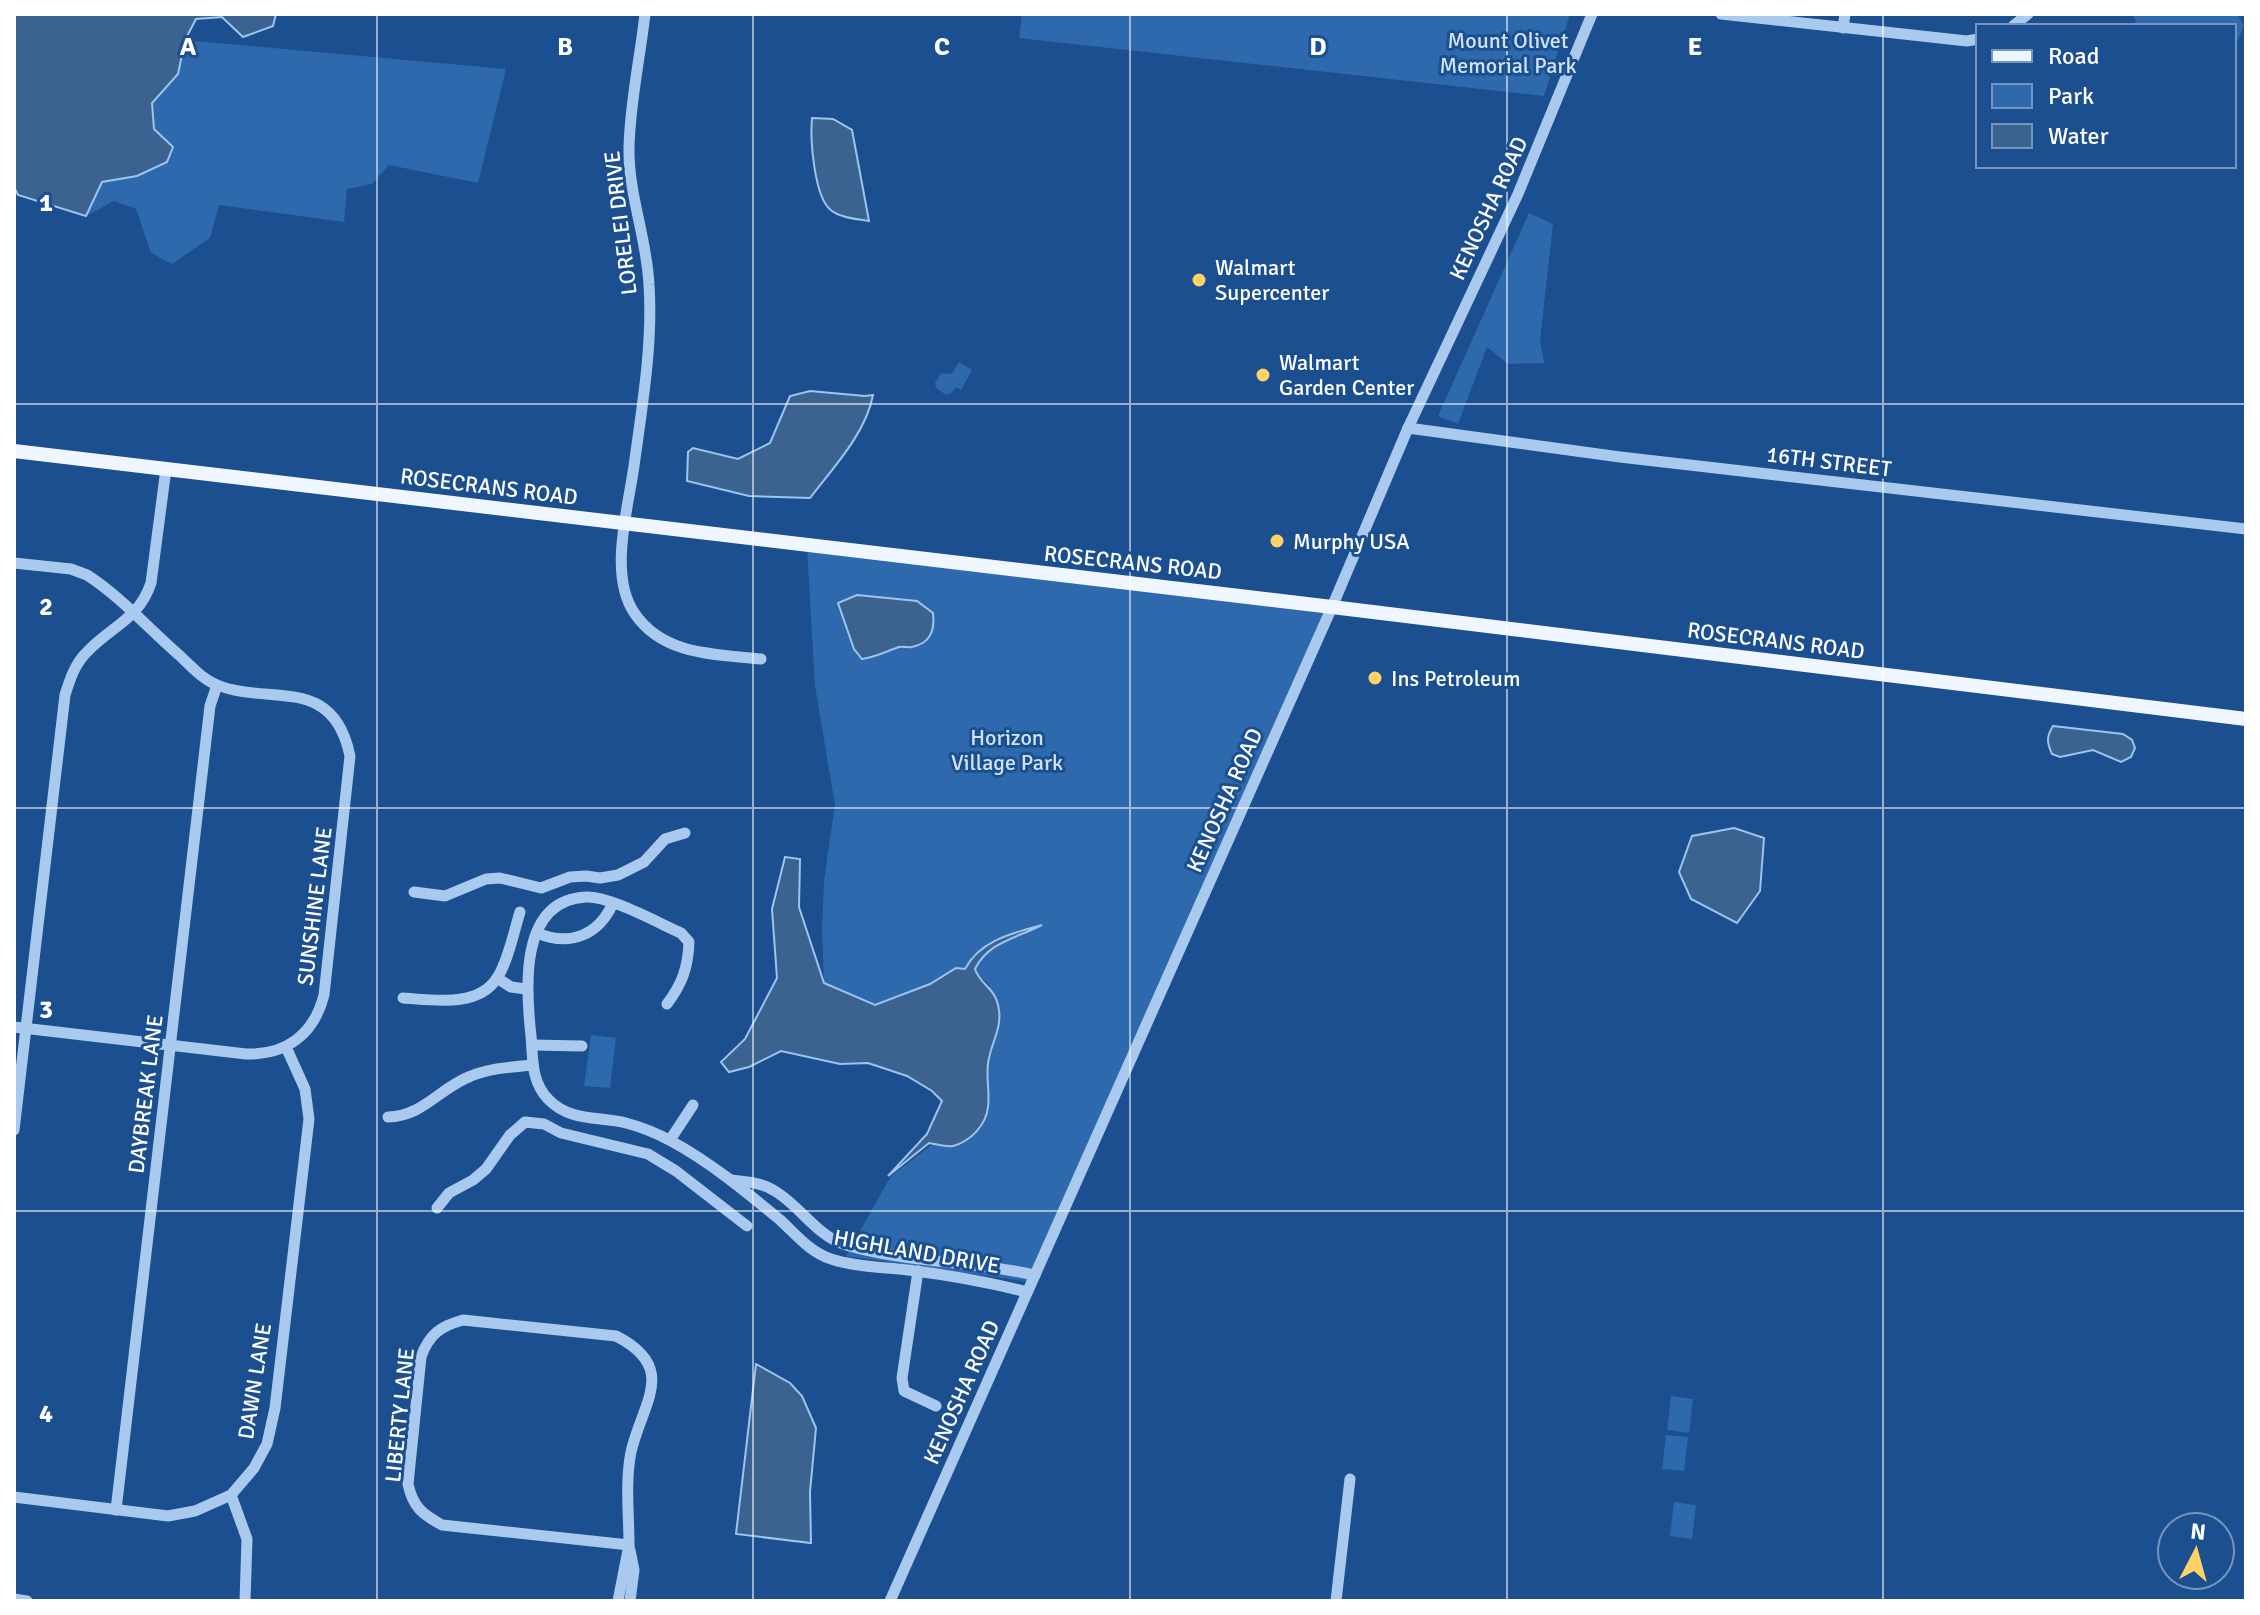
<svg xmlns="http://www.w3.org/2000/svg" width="2260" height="1615" font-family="Signika,sans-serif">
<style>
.green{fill:#2e69ad}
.water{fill:#3c6290;stroke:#9cc4f0;stroke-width:2}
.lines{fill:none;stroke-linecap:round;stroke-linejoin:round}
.minor{stroke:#a9c9ee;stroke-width:11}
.major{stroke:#f0f6ff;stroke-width:14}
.grid{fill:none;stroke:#fff;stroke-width:2;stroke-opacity:0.55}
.poi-dot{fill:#ffd166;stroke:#1b4f8f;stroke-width:3}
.labels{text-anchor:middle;stroke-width:6;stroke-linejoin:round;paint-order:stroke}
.park-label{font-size:22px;fill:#cfe3fa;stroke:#1b4f8f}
.street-label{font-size:22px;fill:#fff;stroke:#1b4f8f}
.poi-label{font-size:22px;fill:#fff;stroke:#1b4f8f;text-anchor:start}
.grid-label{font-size:26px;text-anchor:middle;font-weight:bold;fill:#fff;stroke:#1b4f8f;stroke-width:6;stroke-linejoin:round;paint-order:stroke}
</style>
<rect width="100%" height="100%" fill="#1b4f8f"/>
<!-- green -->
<g class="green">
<path d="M1022,14H1570L1544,96L1019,38Z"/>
<path d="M2132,14H2237L2244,26L2234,49V26H2130L2136,21Z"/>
<path d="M185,40L506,69L478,183L389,165L372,184L347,189L344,222L219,205L210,238L172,264L151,253L136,209L114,201L86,216L102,182L137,176L154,129L152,103L178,74Z"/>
<path d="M1529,213L1553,224L1540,341L1544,363L1508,364L1487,347L1458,424L1438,416Z"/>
<path d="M959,362L972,370L961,390L956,387L952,393L946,395L936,388L935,383L941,373L952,374Z"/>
<path d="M807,546L1332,607L1031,1282L846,1256L891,1176L933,1144L950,1147L968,1140L998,1029L989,984L976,974L975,969C985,948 1000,942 1022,935L988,943L965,969L943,975L930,984L875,1005L824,983L822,930L824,880L835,805L815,686Z"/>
<path d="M591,1035L616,1038L610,1088L584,1086Z"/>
<path d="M1671,1396L1693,1399L1689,1433L1667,1430Z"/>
<path d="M1666,1435L1688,1437L1684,1471L1662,1469Z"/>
<path d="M1674,1502L1696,1505L1692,1539L1670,1536Z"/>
</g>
<!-- water -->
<g class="water">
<path d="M14,14H276L273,26L243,37L222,17L196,19L185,40L178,74L152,103L154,129L173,147L167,162L137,176L102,182L86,216L18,195L14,187Z"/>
<path d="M812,118L833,119L852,130L869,221C858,219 841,218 832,211C814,199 810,139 812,118Z"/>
<path d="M810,391L865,396L873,395C866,433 833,468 810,498L749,496L687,481L688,452L693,448L738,459L770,443L790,396Z"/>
<path d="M857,595L917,601L933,613C935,630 931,643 912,647C908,648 904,646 899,647C887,651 876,657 862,659L854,649L838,603Z"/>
<path d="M2053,726L2123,734L2132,740L2135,748L2131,757L2121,762L2093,750L2060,757L2052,754C2047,743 2046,737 2053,726Z"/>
<path d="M1734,828L1764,838L1760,891L1737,923L1691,899L1679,872L1692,836Z"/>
<path d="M785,857L800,859L799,907L824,983L875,1005L930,984L956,968L965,969C980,940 1013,933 1042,925C1017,938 988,942 975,969C980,985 996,987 999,1010C1002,1029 990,1045 988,1064C986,1078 990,1093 988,1107C986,1125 971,1141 953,1146C945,1147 936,1144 929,1143L888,1176L927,1134L942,1101L932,1091L907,1076L868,1063L840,1064L781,1051L749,1067L729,1072L721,1062L745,1039L777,978L772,909Z"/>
<path d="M756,1364L790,1383L802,1396L816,1428L810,1492L811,1543L736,1534Z"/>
</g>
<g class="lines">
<!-- minor -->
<g class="minor">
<path d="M645,14C640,58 630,103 629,147C628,194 647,238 649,285C653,344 642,407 634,466C628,509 608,576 635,614C664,656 716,654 761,659"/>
<path d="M1721,14L1967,41L1978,39"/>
<path d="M2013,26L2028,14"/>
<path d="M1843,28L1845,14"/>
<path d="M1408,428L1620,457L2246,529"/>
<path d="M14,563L71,569L87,575C120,596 149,629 179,655C191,666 202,679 217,685C271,706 333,674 350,756L324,995C314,1034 287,1055 246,1054L14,1027"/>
<path d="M414,892L445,896L486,879L500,878L541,888L570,877L586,876L600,878L618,875L644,862L665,839L685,833"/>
<path d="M537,933C570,947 599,935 613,903"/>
<path d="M497,978L511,987L526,989"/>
<path d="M403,998C433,1000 478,1008 497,978C508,962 514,931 520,912"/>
<path d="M667,1004C682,984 688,968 689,942L681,933C658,923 610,896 586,897C518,900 526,991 531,1036C533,1059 531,1081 548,1099C570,1122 598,1116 626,1123C641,1127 658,1134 671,1141C710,1162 745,1191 779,1219C795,1233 809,1252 831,1259C855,1267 883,1267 908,1270C948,1275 988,1282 1027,1292"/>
<path d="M532,1045L582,1046"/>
<path d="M388,1117C424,1116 439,1088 471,1076C490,1068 512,1067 533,1065"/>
<path d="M14,1130L65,695C70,679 75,663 88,651C112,626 139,619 151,583L166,469"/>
<path d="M670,1140L693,1105"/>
<path d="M731,1180C745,1182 760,1182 773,1190C799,1204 816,1236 846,1245C907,1263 973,1261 1035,1275"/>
<path d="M437,1208L449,1193L473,1180L486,1169L510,1135L525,1122L544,1124L561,1133L648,1154L676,1171L747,1226"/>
<path d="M918,1271L902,1378L904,1391L936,1406"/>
<path d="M463,1320L616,1336C679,1368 642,1403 631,1452C625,1482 629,1515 629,1545L442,1525C422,1514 413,1507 408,1484L421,1357C429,1334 441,1326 463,1320Z"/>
<path d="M231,1495L247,1539L245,1601"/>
<path d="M14,1497L168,1516L195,1511L231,1495L254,1468L267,1444L275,1408L309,1119L305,1089L286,1047"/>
<path d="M116,1510L210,706L217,685"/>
<path d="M630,1550L634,1570L630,1601"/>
<path d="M14,1599L27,1601"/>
<path d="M618,1601L629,1545"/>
<path d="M890,1601L1332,607L1408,428L1518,194L1592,14"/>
<path d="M1336,1601L1350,1479"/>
</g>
<!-- major -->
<path class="major" d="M14,451L1332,607L2246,719"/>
</g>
<!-- grid -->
<path class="grid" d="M377,14V1601M753,14V1601M1130,14V1601M1507,14V1601M1883,14V1601M14,404H2246M14,808H2246M14,1211H2246"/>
<!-- markers -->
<g class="poi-dot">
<circle cx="1199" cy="280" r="8"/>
<circle cx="1263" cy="375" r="8"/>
<circle cx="1277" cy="541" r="8"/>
<circle cx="1375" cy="678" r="8"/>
</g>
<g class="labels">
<!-- park labels -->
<g class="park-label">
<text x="1508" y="48">Mount Olivet<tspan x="1508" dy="25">Memorial Park</tspan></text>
<text x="1007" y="745">Horizon<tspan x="1007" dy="25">Village Park</tspan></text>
</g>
<!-- street labels -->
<g class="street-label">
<text transform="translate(1488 208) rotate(-65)" y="8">KENOSHA ROAD</text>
<text transform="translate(620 223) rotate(-97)" y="8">LORELEI DRIVE</text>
<text transform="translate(1829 461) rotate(7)" y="8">16TH STREET</text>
<text transform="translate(489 486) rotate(7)" y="8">ROSECRANS ROAD</text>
<text transform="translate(1133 562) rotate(6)" y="8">ROSECRANS ROAD</text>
<text transform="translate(1776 640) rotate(7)" y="8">ROSECRANS ROAD</text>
<text transform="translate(1224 800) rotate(-66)" y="8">KENOSHA ROAD</text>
<text transform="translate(314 906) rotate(-83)" y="8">SUNSHINE LANE</text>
<text transform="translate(145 1094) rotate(-83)" y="8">DAYBREAK LANE</text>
<text transform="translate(917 1251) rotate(10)" y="8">HIGHLAND DRIVE</text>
<text transform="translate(254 1381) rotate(-81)" y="8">DAWN LANE</text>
<text transform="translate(961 1392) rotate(-66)" y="8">KENOSHA ROAD</text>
<text transform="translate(399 1415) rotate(-84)" y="8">LIBERTY LANE</text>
</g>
<!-- poi labels -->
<g class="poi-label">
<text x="1215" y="275">Walmart<tspan x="1215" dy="25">Supercenter</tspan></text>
<text x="1279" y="370">Walmart<tspan x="1279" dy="25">Garden Center</tspan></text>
<text x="1293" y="549">Murphy USA</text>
<text x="1391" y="686">Ins Petroleum</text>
</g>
</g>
<g class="grid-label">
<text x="188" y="55">A</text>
<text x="565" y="55">B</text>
<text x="942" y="55">C</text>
<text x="1318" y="55">D</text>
<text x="1695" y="55">E</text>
<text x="46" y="211">1</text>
<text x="46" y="615">2</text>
<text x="46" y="1018">3</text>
<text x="46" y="1422">4</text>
</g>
<!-- border -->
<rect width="2260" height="1615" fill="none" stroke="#ffffff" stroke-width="32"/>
<!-- legend -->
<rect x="1976" y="24" width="260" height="144" fill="#1b4f8f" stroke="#7695bc" stroke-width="2"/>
<rect x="1992" y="50" width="40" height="12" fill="#f0f6ff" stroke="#7695bc" stroke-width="2"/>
<text x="2048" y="64" font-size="24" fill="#ffffff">Road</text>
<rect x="1992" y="84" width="40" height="24" fill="#2e69ad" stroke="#7695bc" stroke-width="2"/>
<text x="2048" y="104" font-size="24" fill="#ffffff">Park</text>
<rect x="1992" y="124" width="40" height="24" fill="#3c6290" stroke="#7695bc" stroke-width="2"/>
<text x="2048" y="144" font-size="24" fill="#ffffff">Water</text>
<!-- north arrow -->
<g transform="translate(2196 1551) rotate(6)"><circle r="38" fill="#1b4f8f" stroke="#7695bc" stroke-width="2"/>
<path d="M0-6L14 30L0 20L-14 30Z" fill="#ffd166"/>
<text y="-12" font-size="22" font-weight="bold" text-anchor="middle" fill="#ffffff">N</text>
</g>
</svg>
